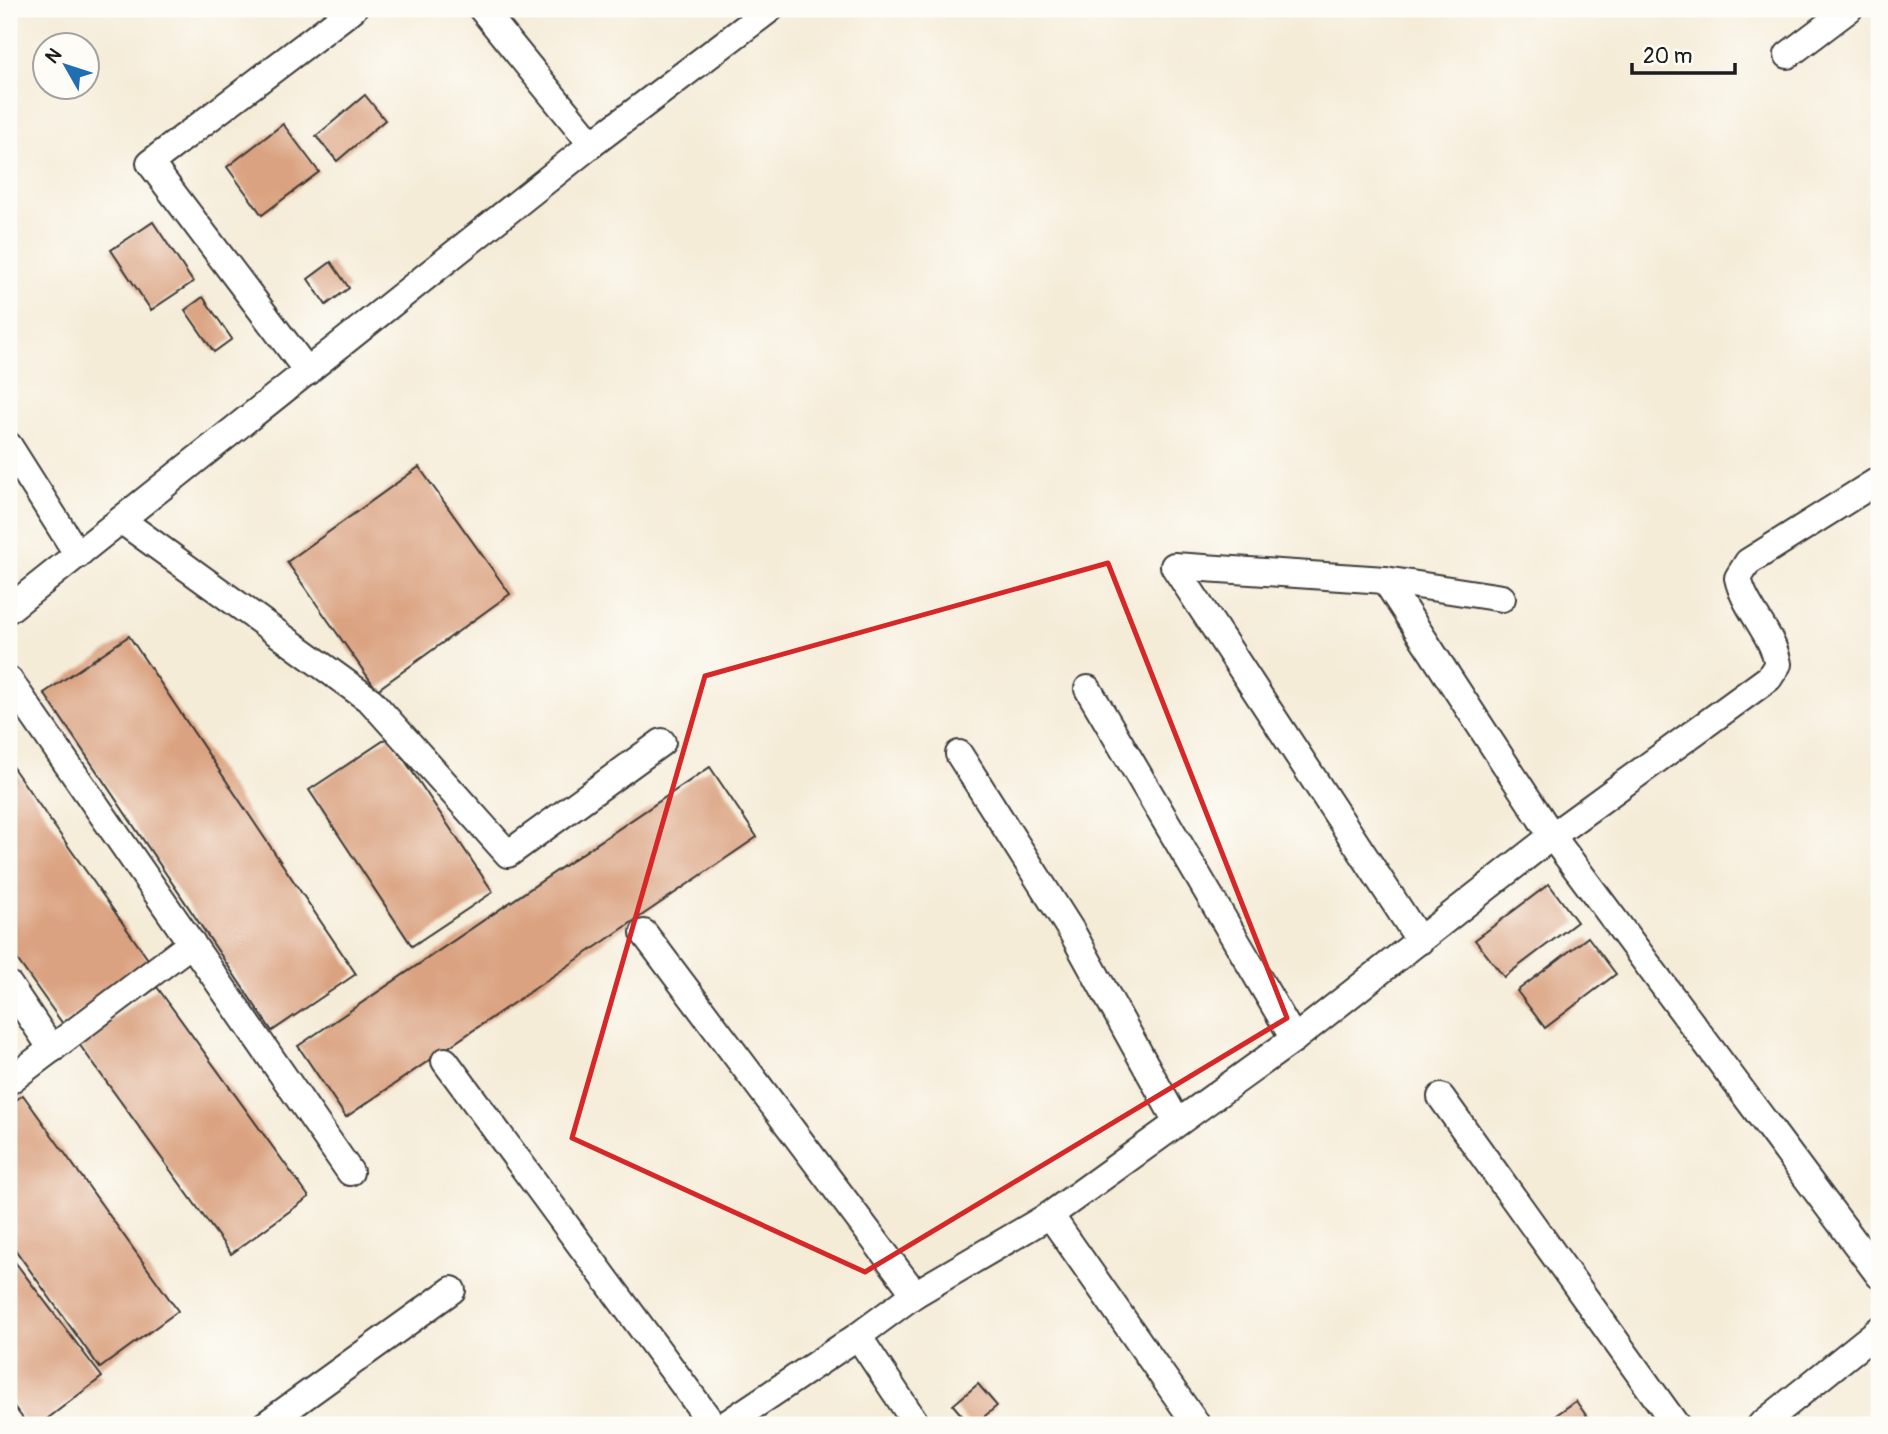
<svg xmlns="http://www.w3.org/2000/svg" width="1888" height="1434" font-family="Pangolin,sans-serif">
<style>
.building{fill:#daa280}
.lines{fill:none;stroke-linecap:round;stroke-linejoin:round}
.minor-casing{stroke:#3d3b38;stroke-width:30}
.minor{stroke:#fff;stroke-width:26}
.marked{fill:none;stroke:#d62828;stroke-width:5;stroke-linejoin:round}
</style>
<rect width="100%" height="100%" fill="#fdfcf7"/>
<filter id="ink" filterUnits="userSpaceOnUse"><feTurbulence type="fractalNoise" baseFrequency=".0143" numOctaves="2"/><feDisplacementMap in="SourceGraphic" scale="14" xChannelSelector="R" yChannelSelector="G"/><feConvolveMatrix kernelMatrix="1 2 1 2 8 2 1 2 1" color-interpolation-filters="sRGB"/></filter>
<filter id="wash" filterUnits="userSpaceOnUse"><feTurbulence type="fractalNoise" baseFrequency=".00686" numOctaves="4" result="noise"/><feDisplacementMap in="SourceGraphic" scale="28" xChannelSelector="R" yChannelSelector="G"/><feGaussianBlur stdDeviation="1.57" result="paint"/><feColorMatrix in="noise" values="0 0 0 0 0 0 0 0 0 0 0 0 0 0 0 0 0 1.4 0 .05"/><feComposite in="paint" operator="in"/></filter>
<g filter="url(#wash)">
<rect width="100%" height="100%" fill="#f5ecd8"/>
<g id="blocks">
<!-- building -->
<g class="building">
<path d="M365,95L385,120L337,161L316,136Z"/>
<path d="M283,124L319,172L262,215L227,167Z"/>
<path d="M153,222L193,282L151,310L111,250Z"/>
<path d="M331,262L349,288L326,305L308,279Z"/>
<path d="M203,297L232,339L214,352L185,310Z"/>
<path d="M419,467L510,594L377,690L287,562Z"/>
<path d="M129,636L356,974L272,1031L44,693Z"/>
<path d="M389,737L493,892L412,946L309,790Z"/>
<path d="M9,762L150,962L63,1024L9,948Z"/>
<path d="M710,767L757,837L346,1117L298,1046Z"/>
<path d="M1549,884L1577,922L1504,977L1475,940Z"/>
<path d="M1588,937L1616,974L1545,1028L1517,991Z"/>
<path d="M157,987L309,1197L231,1254L79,1044Z"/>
<path d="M23,1095L178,1311L100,1368L9,1241V1105Z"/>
<path d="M9,1254L102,1377L39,1425H28L9,1400Z"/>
<path d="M978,1384L997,1406L974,1425H970L953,1405Z"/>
<path d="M1576,1401L1590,1421L1584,1425H1542Z"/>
</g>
</g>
</g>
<g filter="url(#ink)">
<use href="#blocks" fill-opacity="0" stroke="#3d3b38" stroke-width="2"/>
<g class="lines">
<defs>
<g id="minor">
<path d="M482,9L592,144"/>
<path d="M1788,55L1849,9"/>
<path d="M308,372L150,163L353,9"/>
<path d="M9,446L78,555"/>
<path d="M121,520L371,701L508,854L662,742"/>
<path d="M1385,580L1552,836L1879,1275"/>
<path d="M9,609L592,144L770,9"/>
<path d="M9,680L350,1172"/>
<path d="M1088,689L1294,1039"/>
<path d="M959,754L1072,932L1177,1122"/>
<path d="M644,933L915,1294"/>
<path d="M1420,941L1174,566L1385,580L1502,598"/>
<path d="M9,985L52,1049"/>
<path d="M445,1061L713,1425"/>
<path d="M9,1081L192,943"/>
<path d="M1441,1097L1676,1425"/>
<path d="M1050,1215L1197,1425"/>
<path d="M858,1336L917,1425"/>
<path d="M265,1425L452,1290"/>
<path d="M725,1425L858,1336L915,1294L1050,1215L1294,1039L1552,836L1769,678L1778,664C1772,632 1745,609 1738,578L1748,562L1879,480"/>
<path d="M1761,1425L1879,1330"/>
</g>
</defs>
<!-- minor casing -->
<use href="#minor" class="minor-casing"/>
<!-- minor -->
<use href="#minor" class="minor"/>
</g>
</g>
<!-- marked area -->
<path class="marked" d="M1108,563L1287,1018L865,1272L572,1138L705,676Z"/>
<!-- margin -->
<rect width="1888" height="1434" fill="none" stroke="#fdfcf7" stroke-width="35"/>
<!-- north arrow -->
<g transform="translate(66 66) rotate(309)"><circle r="33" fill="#fdfcf7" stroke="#a3a29f" stroke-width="2"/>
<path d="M0-5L12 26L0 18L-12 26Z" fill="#1f6fb2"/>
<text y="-10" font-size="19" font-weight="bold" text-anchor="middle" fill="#1c1c1c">N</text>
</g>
<!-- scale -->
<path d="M1632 63v10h103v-10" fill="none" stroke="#1c1c1c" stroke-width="3.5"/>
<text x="1643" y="63" font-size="21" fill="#1c1c1c" stroke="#fdfcf7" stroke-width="5" paint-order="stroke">20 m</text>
</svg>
